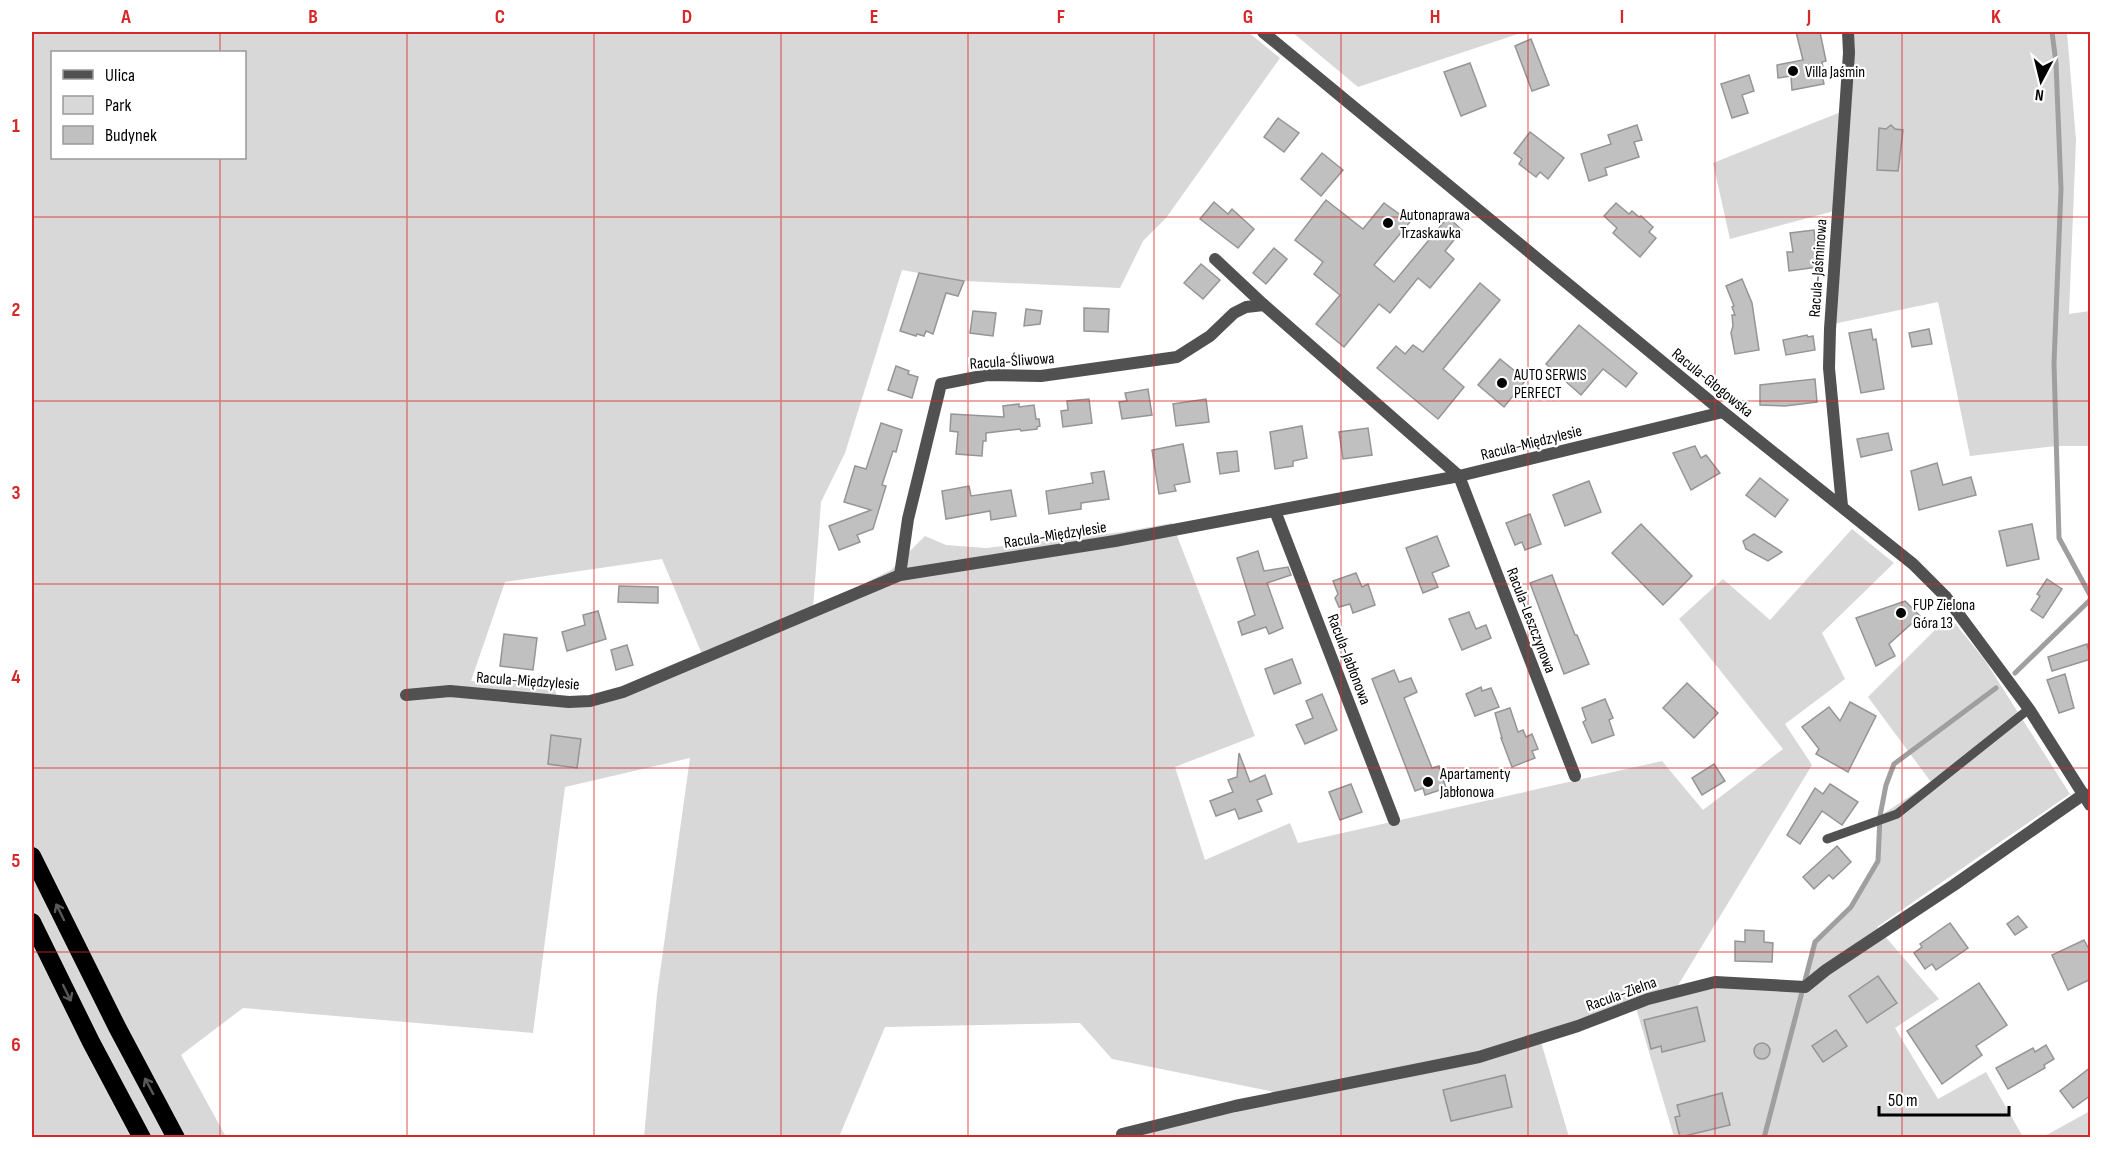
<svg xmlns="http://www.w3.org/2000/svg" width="2122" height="1169" font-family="'Sofia Sans Condensed',sans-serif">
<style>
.green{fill:#d8d8d8;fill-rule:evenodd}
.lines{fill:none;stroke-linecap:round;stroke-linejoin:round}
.stream{stroke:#9f9f9f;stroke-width:5}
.building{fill:#c0c0c0;stroke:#959595;stroke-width:1.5}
.motorway-casing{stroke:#dbdbdb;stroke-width:21}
.service{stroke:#515151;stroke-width:9}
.minor{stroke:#515151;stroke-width:12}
.tertiary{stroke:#515151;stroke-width:12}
.motorway{stroke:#000;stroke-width:18}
.oneway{stroke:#595959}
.grid{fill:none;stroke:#d62828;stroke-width:1.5;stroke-opacity:0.55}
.poi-dot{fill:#000;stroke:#fff;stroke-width:2}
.labels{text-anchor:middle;stroke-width:4.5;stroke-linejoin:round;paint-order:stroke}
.poi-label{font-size:16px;fill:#000;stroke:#fff;text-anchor:start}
.street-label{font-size:16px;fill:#000;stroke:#fff}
.neatline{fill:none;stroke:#d62828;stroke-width:2}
.grid-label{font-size:20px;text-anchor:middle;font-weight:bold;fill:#d62828}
</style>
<rect width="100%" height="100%" fill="#fff"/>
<!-- green -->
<g class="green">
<path d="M32,32H1248L1280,58L1166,218L1143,241L1120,288L964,281L902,270L845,453L821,502L813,609L891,570L925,536L946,545L986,548L1122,532L1172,523L1255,736L1175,767L1205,860L1290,823L1298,843L1662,761L1703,810L1783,749L1679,619L1723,579L1770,620L1852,529L1894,563L1822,633L1845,679L1785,724L1812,765L1677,987L1802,985L1815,942L1851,907L1878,861L1880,816L1931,782L1868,697L1949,616L1984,659L2070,794L1877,927L1939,999L1895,1028L1938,1099L1986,1072L2023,1137H1674L1634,1001L1539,1035L1569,1137H1120L1289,1095L1112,1059L1080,1023L885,1027L839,1137H644L657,994L690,758L565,787L533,1033L243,1008L181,1055L226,1137H32ZM52,52H244V158H52ZM662,559L704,659L595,699L557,698L554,685L471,681L505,582Z"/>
<path d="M1292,32H1524L1358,87Z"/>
<path d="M1850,32H2067L2076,140L2069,314L2090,311V446H2056L1970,456L1938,302L1833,324L1838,210L1730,239L1713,163L1846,110Z"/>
<path d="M2090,1111V1137H2043Z"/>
</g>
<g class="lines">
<!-- stream -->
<g class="stream">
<path d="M2052,32L2056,63L2061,189L2054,363L2059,538L2090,595"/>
<path d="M2015,673L2090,600"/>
<path d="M1764,1138L1815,942L1851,907L1878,861L1880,816L1886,785L1894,764L1996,688"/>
</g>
</g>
<!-- building -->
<g class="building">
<path d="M1796,32H1820L1826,61L1822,62L1824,73L1822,74L1824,84L1792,90L1791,76L1778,78L1777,65L1803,60Z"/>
<path d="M1531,39L1549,85L1532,91L1515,46Z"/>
<path d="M1470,63L1486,106L1461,116L1444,72Z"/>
<path d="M1749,75L1754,91L1742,95L1748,113L1732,118L1721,84Z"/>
<path d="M1278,118L1299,133L1284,152L1264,137Z"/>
<path d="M1637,125L1642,140L1634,142L1639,157L1605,168L1607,175L1589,181L1581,154L1611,144L1608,135Z"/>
<path d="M1891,125L1895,129L1903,130L1898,171L1877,170L1879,128L1886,129Z"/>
<path d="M1530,132L1564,158L1548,179L1540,172L1536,177L1519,164L1522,159L1514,153Z"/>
<path d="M1322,153L1343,170L1321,196L1301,179Z"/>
<path d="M1326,200L1363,229L1384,203L1410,222L1374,265L1394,282L1448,217L1462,230L1445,251L1454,259L1430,288L1418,278L1390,313L1379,304L1344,347L1316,324L1340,295L1314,274L1323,262L1295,240Z"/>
<path d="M1214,202L1228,214L1232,209L1254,229L1238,248L1200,219Z"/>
<path d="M1616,203L1629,214L1632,211L1639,217L1641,216L1653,227L1649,232L1656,238L1640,257L1613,233L1617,228L1604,216Z"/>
<path d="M1814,230L1818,267L1789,271L1787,252H1793L1790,233Z"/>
<path d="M1274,248L1287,259L1266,284L1253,273Z"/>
<path d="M1201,264L1220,280L1203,299L1184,283Z"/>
<path d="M919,273L964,281L958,296L946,293L933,334L926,331L924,336L917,334L916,336L900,331Z"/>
<path d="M1742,279L1752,303L1759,350L1735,354L1731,333L1733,326L1732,315H1735L1732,307L1734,306L1726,286Z"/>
<path d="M1480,283L1500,300L1443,369L1464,387L1438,419L1377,368L1396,346L1405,354L1413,345L1423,352Z"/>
<path d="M1084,308L1109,309L1108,332L1084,331Z"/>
<path d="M1026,309L1042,311L1040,324L1024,326Z"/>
<path d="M973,311L996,313L993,336L970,333Z"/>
<path d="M1579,325L1637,373L1626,387L1603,369L1581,395L1546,364Z"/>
<path d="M1871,329L1873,340L1876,339L1884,389L1861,393L1849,333Z"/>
<path d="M1929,329L1932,344L1912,347L1909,333Z"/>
<path d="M1807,335L1808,337L1813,336L1815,350L1786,355L1783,340Z"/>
<path d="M1500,359L1526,380L1504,407L1478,385Z"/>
<path d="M896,366L909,371L908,374L918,377L912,398L888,390Z"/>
<path d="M1815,379L1817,402L1785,406L1760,405V385Z"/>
<path d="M1148,389L1152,415L1122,419L1119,402L1127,401L1125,393Z"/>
<path d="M1089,399L1092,423L1063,427L1061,411L1068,410L1067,401Z"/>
<path d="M1206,399L1209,422L1176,426L1173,404Z"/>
<path d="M1019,404V407L1034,405L1036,419H1039L1040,426L1037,427V429L1021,431L1020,429L986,433V441H983L982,456L956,454L958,432L950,431L951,414L1004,417L1003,406Z"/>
<path d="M881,423L902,430L896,452L893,451L882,485L886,486L873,529L857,535L860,542L839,550L829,526L871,510L844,502L855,466L866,469Z"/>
<path d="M1302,426L1307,458L1293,461V466L1275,469L1270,432Z"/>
<path d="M1368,428L1372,455L1343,459L1339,432Z"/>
<path d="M1888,433L1892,450L1861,457L1857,439Z"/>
<path d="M1183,444L1190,482L1174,485L1176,491L1159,494L1152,450Z"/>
<path d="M1695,446L1701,458L1706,455L1720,473L1691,490L1673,453Z"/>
<path d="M1237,451L1239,471L1220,474L1217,453Z"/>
<path d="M1937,463L1943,485L1971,477L1976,495L1919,510L1911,471Z"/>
<path d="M1104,471L1109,499L1081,503V509L1049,514L1046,491L1093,483L1091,473Z"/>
<path d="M1760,478L1788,500L1775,517L1746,495Z"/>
<path d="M1589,481L1601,512L1565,526L1553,495Z"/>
<path d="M969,486L971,496L1011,490L1016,516L991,520L990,511L946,519L942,491Z"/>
<path d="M1530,514L1541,544L1525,550L1522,542L1515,545L1506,523Z"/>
<path d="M1641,524L1692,576L1663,605L1612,553Z"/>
<path d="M2032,524L2039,559L2007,566L1999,531Z"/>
<path d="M1754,534L1782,552L1768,561L1746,549L1743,541Z"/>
<path d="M1437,536L1449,566L1432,573L1438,587L1423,593L1406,548Z"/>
<path d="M1258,551L1264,571L1288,567L1291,575L1267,583L1283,628L1269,634L1266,627L1242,635L1238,622L1255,615L1237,558Z"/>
<path d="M1356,573L1362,587L1368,584L1375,605L1353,613L1350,604L1339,607L1335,598L1338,594L1333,581Z"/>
<path d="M1552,575L1575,635H1577L1589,664L1564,674L1530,583Z"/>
<path d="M2047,579L2062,589L2043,618L2031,610L2040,596L2037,594Z"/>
<path d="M619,586L658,587V603L618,602Z"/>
<path d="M1905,601L1920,616L1889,644L1895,656L1876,666L1856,618Z"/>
<path d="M598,611L606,639L567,651L562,632L585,625L583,615Z"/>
<path d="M1469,612L1476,629L1486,625L1491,638L1462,650L1449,619Z"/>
<path d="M504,634L537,638L533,670L500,666Z"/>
<path d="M2087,644L2091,659L2052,671L2048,657Z"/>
<path d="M627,645L633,665L616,670L611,650Z"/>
<path d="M1292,659L1301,683L1274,694L1265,669Z"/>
<path d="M1394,670L1399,682L1411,678L1417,692L1404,698L1432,768L1439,766L1446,788L1425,795L1423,788L1415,791L1372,679Z"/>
<path d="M2065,674L2074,708L2059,713L2047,680Z"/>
<path d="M1687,683L1718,713L1694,738L1663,708Z"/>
<path d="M1481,687L1482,691L1491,688L1499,707L1475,716L1466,694Z"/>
<path d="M1322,694L1337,730L1305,744L1296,725L1313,718L1306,701Z"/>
<path d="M1605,699L1613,718L1609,720L1614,735L1592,743L1583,722L1586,720L1582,708Z"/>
<path d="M1850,702L1876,716L1848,772L1816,754L1819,749L1802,727L1829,707L1840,721Z"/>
<path d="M1510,708L1518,732L1523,730L1526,737L1532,734L1538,749L1532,751L1535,758L1512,767L1501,738H1502L1495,713Z"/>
<path d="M551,735L581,739L577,768L548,764Z"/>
<path d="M1239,753L1250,782L1265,775L1272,794L1257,800L1262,811L1239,819L1235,809L1216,816L1210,801L1233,792L1228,780L1237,777Z"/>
<path d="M1714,764L1725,781L1702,795L1692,778Z"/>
<path d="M1351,784L1362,812L1340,820L1329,792Z"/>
<path d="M1830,784L1858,802L1842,825L1822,811L1800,844L1787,835L1815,788L1823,794Z"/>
<path d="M1837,846L1851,862L1833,879L1829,875L1814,889L1803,877Z"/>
<path d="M2018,916L2027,927L2015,935L2007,924Z"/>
<path d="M1950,923L1968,948L1936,970L1932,964L1925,969L1914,953L1922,947L1920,944Z"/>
<path d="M1745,930L1764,931V942L1773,943L1772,962L1735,961V941L1745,942Z"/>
<path d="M2084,940L2091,953V979L2068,990L2052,955Z"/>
<path d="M1878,976L1897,1003L1867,1023L1849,996Z"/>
<path d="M1979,983L2007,1025L1976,1046L1982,1055L1942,1084L1907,1031Z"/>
<path d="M1697,1007L1705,1041L1662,1052L1661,1046L1651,1049L1644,1020Z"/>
<path d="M1836,1030L1847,1046L1823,1062L1812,1046Z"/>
<circle cx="1762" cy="1051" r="8"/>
<path d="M2046,1045L2054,1059L2044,1065L2045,1068L2008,1089L1996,1068L2033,1048L2035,1052Z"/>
<path d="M2091,1067V1095L2073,1108L2060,1091Z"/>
<path d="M1505,1075L1512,1107L1451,1121L1443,1090Z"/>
<path d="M1722,1093L1730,1125L1680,1137L1675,1117L1680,1116L1677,1105Z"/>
</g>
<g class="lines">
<defs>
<g id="motorway">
<path d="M32,856L117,1027L176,1138"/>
<path d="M32,922L91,1042L142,1138"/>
</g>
</defs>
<!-- motorway casing -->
<use href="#motorway" class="motorway-casing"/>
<!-- service -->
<path class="service" d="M1827,839L1897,814L2029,709"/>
<!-- minor -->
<g class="minor">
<path d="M1215,259L1264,305L1459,476L1575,776"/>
<path d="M1842,506L1829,368L1830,329L1849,53L1848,32"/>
<path d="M1275,511L1394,820"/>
<path d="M900,575L908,519L941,384L987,375L1041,376L1177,357L1210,336L1234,313L1246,307L1264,305"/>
<path d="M406,695L450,691L569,702L590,701L623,692L900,575L1115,541L1459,476L1723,412"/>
<path d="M1122,1134L1235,1106L1479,1057L1578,1026L1648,999L1715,982L1805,987L1826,970L1954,885L2084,794"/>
</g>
<!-- tertiary -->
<path class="tertiary" d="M1263,32L1723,412L1913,564L1946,597L2029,709L2090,805"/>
<!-- motorway -->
<use href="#motorway" class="motorway"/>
</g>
<!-- one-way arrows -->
<defs><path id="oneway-shaft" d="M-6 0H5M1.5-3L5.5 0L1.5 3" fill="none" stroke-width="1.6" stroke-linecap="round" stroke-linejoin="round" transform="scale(1.5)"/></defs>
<g class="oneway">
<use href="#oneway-shaft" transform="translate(60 912) rotate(-116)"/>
<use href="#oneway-shaft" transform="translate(67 993) rotate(64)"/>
<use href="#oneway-shaft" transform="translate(149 1086) rotate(-118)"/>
</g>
<!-- grid -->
<path class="grid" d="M220,32V52M407,32V1138M594,32V1138M781,32V1138M968,32V1138M1154,32V1138M1341,32V1138M1528,32V1138M1715,32V1138M1902,32V1138M220,158V1138M32,217H2090M32,401H2090M32,584H2090M32,768H2090M32,952H2090"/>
<!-- markers -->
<g class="poi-dot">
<circle cx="1793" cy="71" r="6"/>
<circle cx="1388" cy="223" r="6"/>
<circle cx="1502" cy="383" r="6"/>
<circle cx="1901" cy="613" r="6"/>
<circle cx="1428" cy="782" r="6"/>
</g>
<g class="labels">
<!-- poi labels -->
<g class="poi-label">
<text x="1805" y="77">Villa Jaśmin</text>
<text x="1400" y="220">Autonaprawa<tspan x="1400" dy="18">Trzaskawka</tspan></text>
<text x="1514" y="380">AUTO SERWIS<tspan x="1514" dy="18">PERFECT</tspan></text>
<text x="1913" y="610">FUP Zielona<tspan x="1913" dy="18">Góra 13</tspan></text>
<text x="1440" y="779">Apartamenty<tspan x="1440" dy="18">Jabłonowa</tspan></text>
</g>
<!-- street labels -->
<g class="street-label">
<text transform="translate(1817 268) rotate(-86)" y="6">Racula-Jaśminowa</text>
<text transform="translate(1012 360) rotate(-4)" y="6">Racula-Śliwowa</text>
<text transform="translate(1713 382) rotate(39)" y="6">Racula-Głogowska</text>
<text transform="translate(1531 442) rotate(-14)" y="6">Racula-Międzylesie</text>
<text transform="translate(1055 534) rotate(-9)" y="6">Racula-Międzylesie</text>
<text transform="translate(1532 620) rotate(69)" y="6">Racula-Leszczynowa</text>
<text transform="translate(1350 659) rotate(69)" y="6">Racula-Jabłonowa</text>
<text transform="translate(528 680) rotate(4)" y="6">Racula-Międzylesie</text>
<text transform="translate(1621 993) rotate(-20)" y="6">Racula-Zielna</text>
</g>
</g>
<!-- border -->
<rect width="2122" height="1169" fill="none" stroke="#ffffff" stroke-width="66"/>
<!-- legend -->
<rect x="51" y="51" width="195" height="108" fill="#ffffff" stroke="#999999" stroke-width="1.5"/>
<rect x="63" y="70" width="30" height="9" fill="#515151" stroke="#999999" stroke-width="1.5"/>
<text x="105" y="81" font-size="18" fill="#000000">Ulica</text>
<rect x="63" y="96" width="30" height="18" fill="#d8d8d8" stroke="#999999" stroke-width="1.5"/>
<text x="105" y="111" font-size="18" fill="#000000">Park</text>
<rect x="63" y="126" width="30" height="18" fill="#c0c0c0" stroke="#999999" stroke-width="1.5"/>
<text x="105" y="141" font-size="18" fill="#000000">Budynek</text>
<!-- north arrow -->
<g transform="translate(2041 81) rotate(187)" stroke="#ffffff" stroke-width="4.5" paint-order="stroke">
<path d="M0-4.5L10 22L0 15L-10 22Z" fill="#000000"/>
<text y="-9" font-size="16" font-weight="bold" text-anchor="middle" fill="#000000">N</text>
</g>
<!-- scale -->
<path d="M1879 1106v9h130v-9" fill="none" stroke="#000000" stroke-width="3"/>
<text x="1888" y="1106" font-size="18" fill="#000000" stroke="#ffffff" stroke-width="4.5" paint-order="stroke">50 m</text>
<rect x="33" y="33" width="2056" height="1103" class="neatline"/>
<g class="grid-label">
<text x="126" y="23">A</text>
<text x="313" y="23">B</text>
<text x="500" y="23">C</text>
<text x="687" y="23">D</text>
<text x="874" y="23">E</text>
<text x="1061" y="23">F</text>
<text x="1248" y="23">G</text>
<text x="1435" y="23">H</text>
<text x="1622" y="23">I</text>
<text x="1809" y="23">J</text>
<text x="1996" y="23">K</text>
<text x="16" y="132">1</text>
<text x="16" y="316">2</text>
<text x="16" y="499">3</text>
<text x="16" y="683">4</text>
<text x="16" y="867">5</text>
<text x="16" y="1051">6</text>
</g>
</svg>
